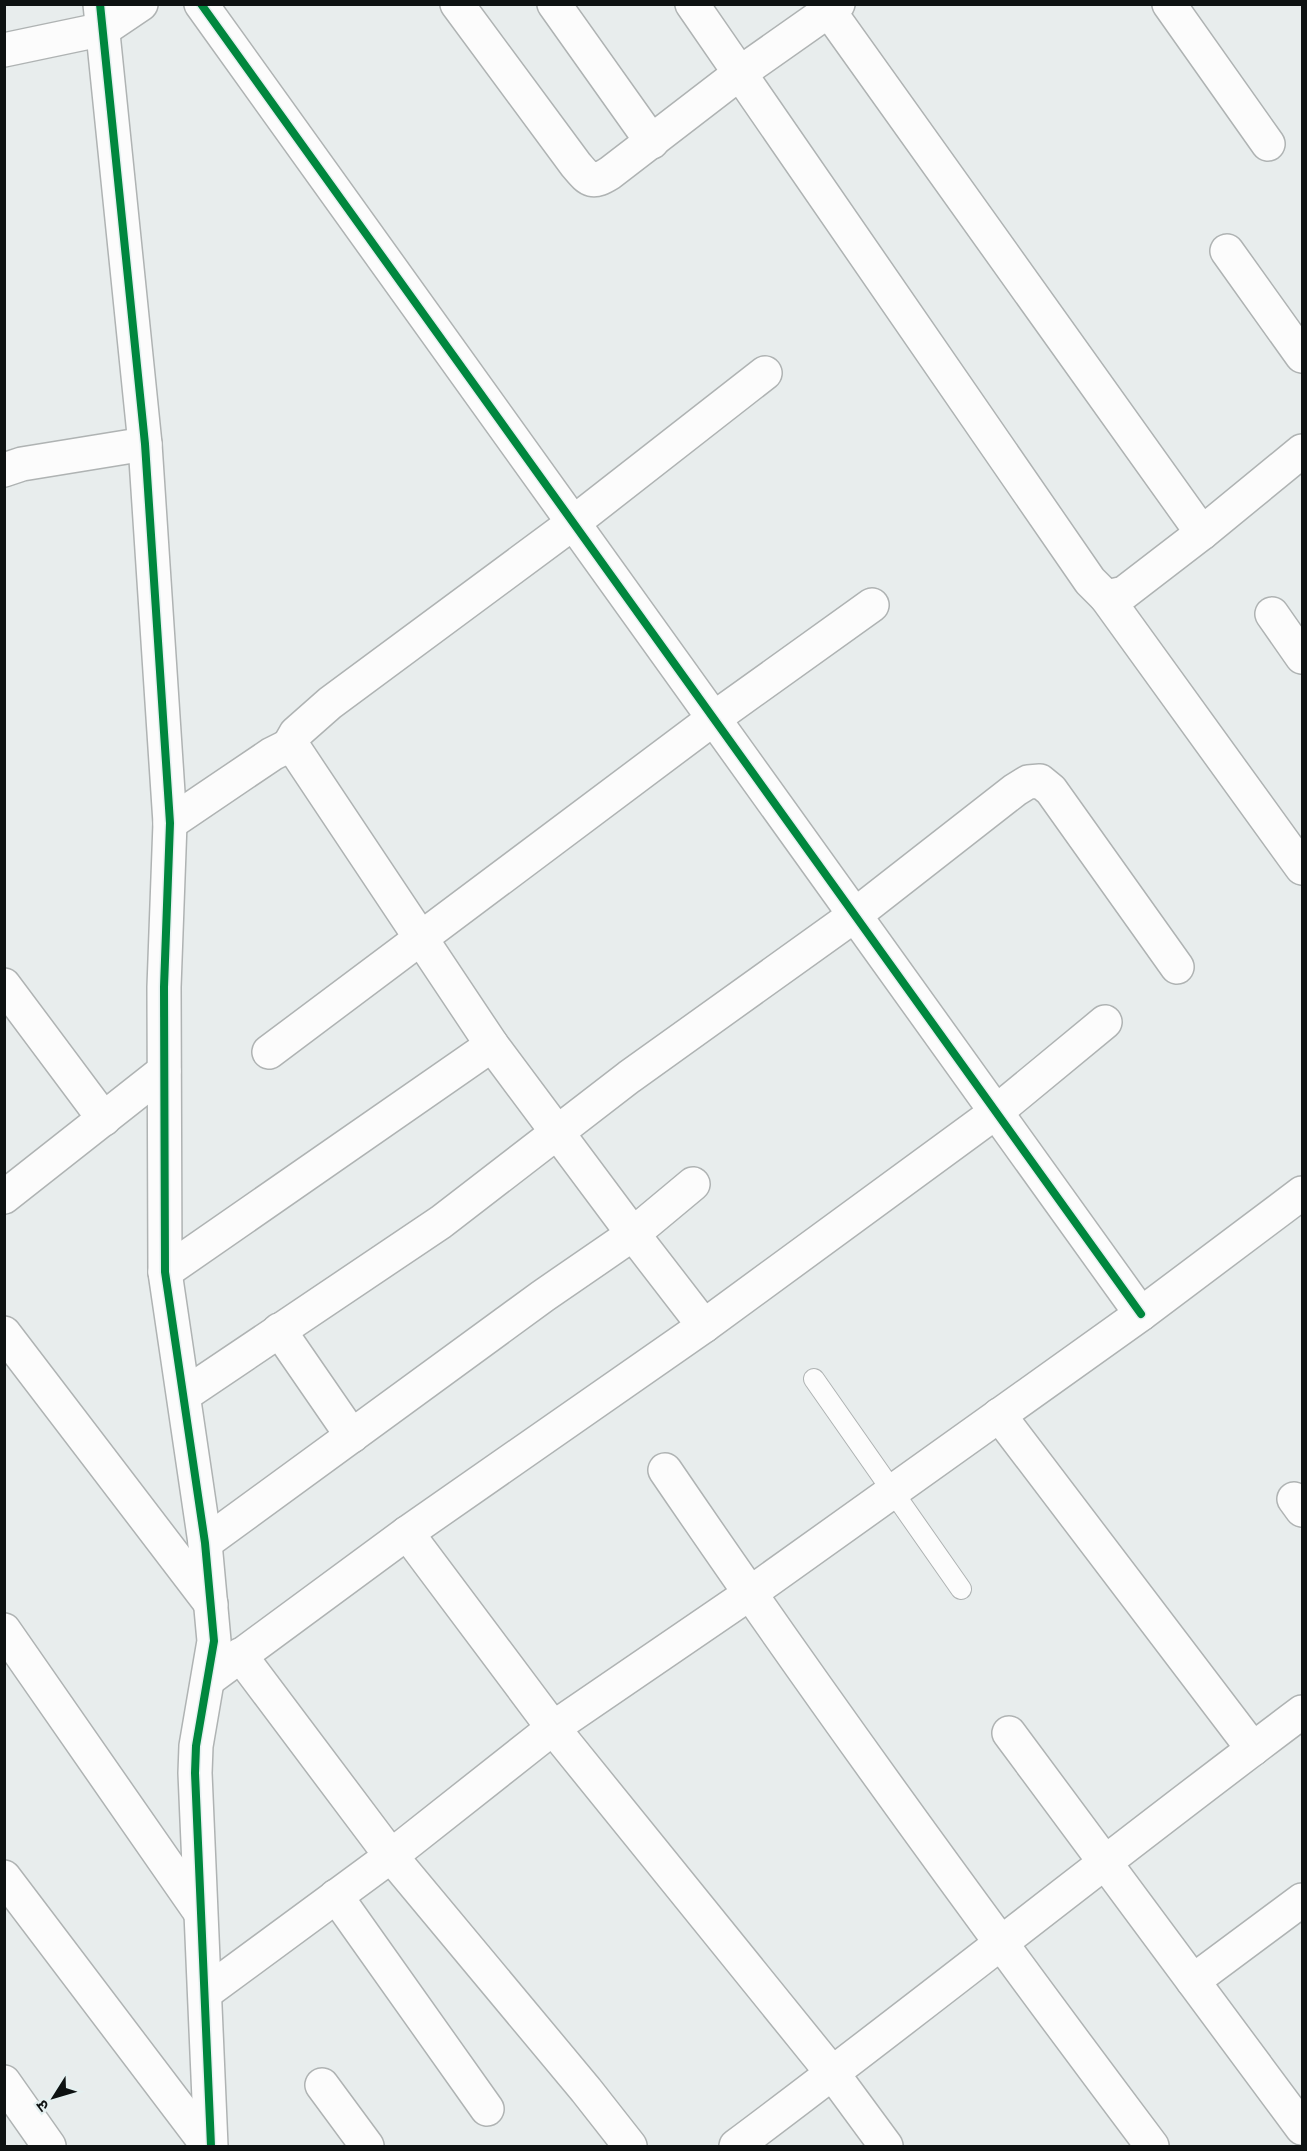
<svg xmlns="http://www.w3.org/2000/svg" width="1307" height="2151" font-family="Barlow,'Noto Sans Devanagari',sans-serif">
<style>
.lines{fill:none;stroke-linecap:round;stroke-linejoin:round}
.lane-casing{stroke:#afb3b3;stroke-width:22}
.street-casing{stroke:#afb3b3;stroke-width:36}
.lane{stroke:#fcfcfc;stroke-width:20}
.street{stroke:#fcfcfc;stroke-width:33}
.cycleway-casing{stroke:#e5f0f0;stroke-width:11}
.cycleway{stroke:#00873e;stroke-width:8}
</style>
<rect width="100%" height="100%" fill="#e8eded"/>
<g class="lines">
<defs>
<path id="lane" d="M814,1379L961,1589"/>
<g id="street">
<path d="M100,4L145,444L170,823L164,987L165,1272L205,1543L214,1641L196,1746L195,1773L211,2146"/>
<path d="M201,4L1141,1314"/>
<path d="M457,4L576,165C589,180 591,185 610,173L740,73L838,4"/>
<path d="M554,4L652,142"/>
<path d="M692,4L1090,581L1106,597L1124,593L1202,533L1302,451"/>
<path d="M824,4L1202,533"/>
<path d="M1169,4L1268,144"/>
<path d="M4,50L104,29L141,4"/>
<path d="M1227,251L1302,356"/>
<path d="M4,470L22,464L145,444"/>
<path d="M1106,597L1302,868"/>
<path d="M1272,614L1302,657"/>
<path d="M288,747L296,733L330,703L573,523L765,373"/>
<path d="M170,823L272,754L284,748H294L492,1045L633,1234L704,1326"/>
<path d="M4,985L104,1119"/>
<path d="M269,1052L713,719L872,605"/>
<path d="M4,1197L164,1071"/>
<path d="M165,1272L492,1045"/>
<path d="M279,1330L352,1436"/>
<path d="M4,1333L211,1604"/>
<path d="M184,1395L441,1222L629,1077L855,915L1015,790L1028,782L1040,781L1051,790L1177,967"/>
<path d="M999,1415L1253,1749"/>
<path d="M665,1470C821,1699 985,1924 1152,2146"/>
<path d="M1294,1499L1302,1510"/>
<path d="M407,1533L553,1728L833,2074L886,2146"/>
<path d="M205,1543L543,1296L633,1234L693,1184"/>
<path d="M4,1630L200,1912"/>
<path d="M240,1655L391,1856L586,2090L630,2146"/>
<path d="M209,1679L407,1533L704,1326L996,1112L1105,1022"/>
<path d="M1009,1733L1302,2128"/>
<path d="M4,1877L208,2146"/>
<path d="M336,1896L487,2109"/>
<path d="M1193,1981L1302,1900"/>
<path d="M205,1993L391,1856L553,1728L749,1594L1141,1314L1302,1193"/>
<path d="M4,2082L49,2146"/>
<path d="M322,2085L367,2146"/>
<path d="M736,2146C926,2004 1112,1854 1302,1712"/>
</g>
</defs>
<!-- lane casing -->
<use href="#lane" class="lane-casing"/>
<!-- street casing -->
<use href="#street" class="street-casing"/>
<!-- lane -->
<use href="#lane" class="lane"/>
<!-- street -->
<use href="#street" class="street"/>
<defs>
<g id="cycleway">
<path d="M100,4L145,444L170,823L164,987L165,1272L205,1543L214,1641L196,1746L195,1773L211,2146"/>
<path d="M201,4L1141,1314"/>
</g>
</defs>
<!-- cycleway casing -->
<use href="#cycleway" class="cycleway-casing"/>
<!-- cycleway -->
<use href="#cycleway" class="cycleway"/>
</g>
<!-- border -->
<rect width="1307" height="2151" fill="none" stroke="#0e1212" stroke-width="12"/>
<!-- north arrow -->
<g transform="translate(54 2097) rotate(233)" stroke="#e5f0f0" stroke-width="4.5" paint-order="stroke">
<path d="M0-4.5L10 22L0 15L-10 22Z" fill="#0e1212"/>
<text y="-9" font-size="16" font-weight="bold" text-anchor="middle" fill="#0e1212">उ</text>
</g>
</svg>
